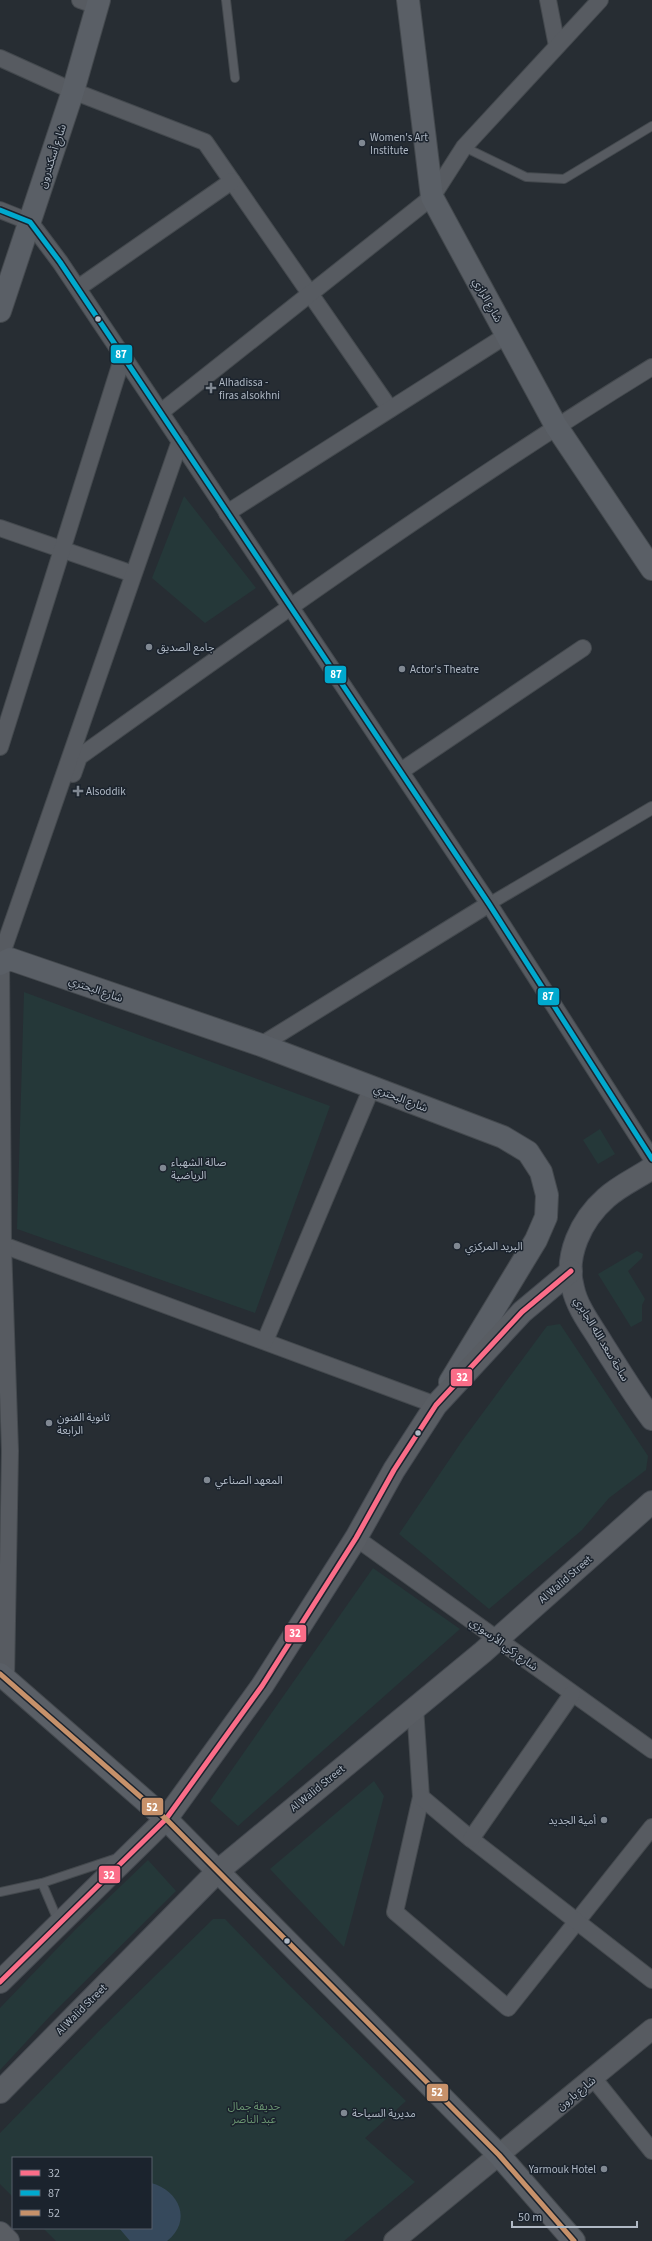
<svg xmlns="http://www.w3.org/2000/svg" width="652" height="2241" font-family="'Source Sans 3','Noto Sans Arabic',sans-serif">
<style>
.green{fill:#253839}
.water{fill:#36495c}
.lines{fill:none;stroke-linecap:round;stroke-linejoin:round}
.service-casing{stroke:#44494e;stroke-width:10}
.pedestrian-casing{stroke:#44494e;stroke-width:14}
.minor-casing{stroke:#44494e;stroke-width:18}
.tertiary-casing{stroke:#44494e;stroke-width:22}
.secondary-casing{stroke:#44494e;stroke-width:24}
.primary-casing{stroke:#444950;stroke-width:24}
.service{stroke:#575b61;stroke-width:8}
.pedestrian{stroke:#575b61;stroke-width:12}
.minor{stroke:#575b61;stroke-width:16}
.tertiary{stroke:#575b61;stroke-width:20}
.secondary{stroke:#5a5f66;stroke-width:22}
.primary{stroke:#595d63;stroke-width:22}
.bus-1-casing{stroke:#1b232d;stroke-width:8}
.bus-2-casing{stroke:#1b232d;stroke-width:8}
.bus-3-casing{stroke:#1b232d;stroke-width:8}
.bus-1{stroke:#fb6d88;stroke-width:5}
.bus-2{stroke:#00a9ce;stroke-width:5}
.bus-3{stroke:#c7916a;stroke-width:5}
.poi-dot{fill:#808892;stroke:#1b232d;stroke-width:1.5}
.bus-dot{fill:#b0b9c5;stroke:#1b232d;stroke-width:1.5}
.labels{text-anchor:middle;stroke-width:3;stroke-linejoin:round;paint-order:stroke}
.poi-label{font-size:11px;fill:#b0b9c5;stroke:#1b232d;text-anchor:start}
.street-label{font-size:11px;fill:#b0b9c5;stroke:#1b232d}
.park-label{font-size:11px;fill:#699470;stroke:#1b232d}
.line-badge{stroke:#1b232d;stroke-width:1.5}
.badge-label{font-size:11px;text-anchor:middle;font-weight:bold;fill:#fff}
</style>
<rect width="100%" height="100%" fill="#272d33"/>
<!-- green -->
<g class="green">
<path d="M184,496L256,588L205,623L152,578Z"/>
<path d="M24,992L330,1106L255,1313L17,1229Z"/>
<path d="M600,1129L615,1154L598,1164L583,1140Z"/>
<path d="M637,1251L643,1254L642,1258L628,1271L645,1299L642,1305V1321L631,1327L598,1274Z"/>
<path d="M560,1324L648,1456L646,1470L609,1498L582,1530L489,1609L399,1534L462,1441L547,1326Z"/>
<path d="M373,1568L460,1629L238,1826L210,1801Z"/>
<path d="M374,1781L384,1796L344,1947L270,1869Z"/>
<path d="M148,1860L176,1891L51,2015L0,2070V2008L76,1929Z"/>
<path d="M213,1919H225L287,1983L406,2101L365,2138L415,2182L344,2241H56L43,2228H151V2158H13V2197L0,2184V2133L99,2031Z"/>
</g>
<!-- water -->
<path class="water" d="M151,2183C179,2190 193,2221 167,2241H130L119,2228H151Z"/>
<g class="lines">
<defs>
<g id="service">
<path d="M226,0L235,78"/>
<path d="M464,147L526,177L564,179L652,126"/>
<path d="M0,1892L42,1883"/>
<path d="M59,1923L42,1883L117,1858"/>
</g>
<path id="pedestrian" d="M489,904L652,808"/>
<g id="minor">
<path d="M80,0L97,6"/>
<path d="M548,0L557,46"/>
<path d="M0,58L73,91L205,142L390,409"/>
<path d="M0,210L30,222L60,262L489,904L652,1159"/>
<path d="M78,288L232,181"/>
<path d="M161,412L432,197L464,147L600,0"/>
<path d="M227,513L507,335"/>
<path d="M0,528L133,574"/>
<path d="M0,747L123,356"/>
<path d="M401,771L583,648"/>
<path d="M73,774L79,757C267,623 455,488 652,367"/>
<path d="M261,1045L489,904"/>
<path d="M3,1245L436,1405"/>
<path d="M265,1341L372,1087"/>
<path d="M356,1538L652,1750"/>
<path d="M6,1679L10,1451L3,1245L1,956L180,441"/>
<path d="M415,1707L421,1797L395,1912L508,2008L652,1827"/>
<path d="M421,1797L471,1839L652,1980"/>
<path d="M471,1839L572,1694"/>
<path d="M594,2079L652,2151"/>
</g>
<path id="tertiary" d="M394,2241L652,2029"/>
<g id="secondary">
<path d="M408,0L432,197L556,426L652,569"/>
<path d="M0,311L73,91L99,0"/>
<path d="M0,964L10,959L261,1045L503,1137L528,1152L541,1172L547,1195L546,1217L536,1240L450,1382"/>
<path d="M0,1674L166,1819L499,2155L574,2241"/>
</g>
<g id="primary">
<path d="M652,1168C637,1178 619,1186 606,1198C581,1220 564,1256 573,1288C577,1308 593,1328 603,1345C619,1370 634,1395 652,1419"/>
<path d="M0,1982L166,1819L262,1686L356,1538L394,1470L436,1405L522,1312L571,1271"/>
<path d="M0,2092L218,1871L483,1652L652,1502"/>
<path d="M0,2233L8,2241"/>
</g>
</defs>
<!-- service casing -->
<use href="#service" class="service-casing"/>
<!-- pedestrian casing -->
<use href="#pedestrian" class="pedestrian-casing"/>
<!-- minor casing -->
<use href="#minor" class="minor-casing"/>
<!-- tertiary casing -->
<use href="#tertiary" class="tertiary-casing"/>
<!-- secondary casing -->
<use href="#secondary" class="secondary-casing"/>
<!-- primary casing -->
<use href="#primary" class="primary-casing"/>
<!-- service -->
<use href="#service" class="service"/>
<!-- pedestrian -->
<use href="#pedestrian" class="pedestrian"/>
<!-- minor -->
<use href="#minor" class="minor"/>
<!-- tertiary -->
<use href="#tertiary" class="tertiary"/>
<!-- secondary -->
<use href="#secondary" class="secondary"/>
<!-- primary -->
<use href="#primary" class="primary"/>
<defs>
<path id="bus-1" d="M0,1982L166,1819L262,1686L356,1538L394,1470L436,1405L522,1312L571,1271"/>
<path id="bus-2" d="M0,210L30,222L60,262L489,904L652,1159"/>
<path id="bus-3" d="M0,1674L166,1819L499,2155L574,2241"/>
</defs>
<!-- bus-1 casing -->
<use href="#bus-1" class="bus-1-casing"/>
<!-- bus-2 casing -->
<use href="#bus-2" class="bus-2-casing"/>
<!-- bus-3 casing -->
<use href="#bus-3" class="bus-3-casing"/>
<!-- bus-1 -->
<use href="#bus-1" class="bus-1"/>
<!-- bus-2 -->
<use href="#bus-2" class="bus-2"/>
<!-- bus-3 -->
<use href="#bus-3" class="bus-3"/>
</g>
<!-- markers -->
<g class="poi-dot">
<circle cx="362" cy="143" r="4"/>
<path d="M209 382h4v4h4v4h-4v4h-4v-4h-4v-4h4z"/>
<circle cx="149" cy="647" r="4"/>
<circle cx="402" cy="669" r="4"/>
<path d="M76 785h4v4h4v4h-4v4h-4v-4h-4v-4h4z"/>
<circle cx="163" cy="1168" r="4"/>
<circle cx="457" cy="1246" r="4"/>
<circle cx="49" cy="1423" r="4"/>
<circle cx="207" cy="1480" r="4"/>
<circle cx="604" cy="1820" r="4"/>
<circle cx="344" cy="2113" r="4"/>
<circle cx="604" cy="2169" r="4"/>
</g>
<g class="bus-dot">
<circle cx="98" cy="319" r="3.5"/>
<circle cx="418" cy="1433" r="3.5"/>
<circle cx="287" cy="1941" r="3.5"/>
</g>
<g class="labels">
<!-- poi labels -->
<g class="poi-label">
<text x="370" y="141">Women's Art<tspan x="370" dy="13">Institute</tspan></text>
<text x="219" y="386">Alhadissa -<tspan x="219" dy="13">firas alsokhni</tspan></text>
<text x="157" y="651">جامع الصديق</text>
<text x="410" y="673">Actor's Theatre</text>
<text x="86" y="795">Alsoddik</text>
<text x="171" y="1166">صالة الشهباء<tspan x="171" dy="13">الرياضية</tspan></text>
<text x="465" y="1250">البريد المركزي</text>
<text x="57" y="1421">ثانوية الفنون<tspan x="57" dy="13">الرابعة</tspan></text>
<text x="215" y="1484">المعهد الصناعي</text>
<text x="596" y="1824" text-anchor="end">أمية الجديد</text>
<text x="352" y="2117">مديرية السياحة</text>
<text x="596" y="2173" text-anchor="end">Yarmouk Hotel</text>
</g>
<!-- street labels -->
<g class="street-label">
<text transform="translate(52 156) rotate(-72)" y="4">شارع أسكندرون</text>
<text transform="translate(488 300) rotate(61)" y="4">شارع الرازي</text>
<text transform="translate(96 989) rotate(19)" y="4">شارع البحتري</text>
<text transform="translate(401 1098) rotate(21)" y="4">شارع البحتري</text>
<text transform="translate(602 1339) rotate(59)" y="4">ساحة سعد الله الجابري</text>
<text transform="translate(565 1579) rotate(-41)" y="4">Al Walid Street</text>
<text transform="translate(504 1644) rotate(36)" y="4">شارع زكي الأرسوزي</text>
<text transform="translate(317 1788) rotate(-39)" y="4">Al Walid Street</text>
<text transform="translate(81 2009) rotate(-45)" y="4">Al Walid Street</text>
<text transform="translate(576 2093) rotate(-39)" y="4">شارع بارون</text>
</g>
<!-- park labels -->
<g class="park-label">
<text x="254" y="2110">حديقة جمال<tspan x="254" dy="13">عبد الناصر</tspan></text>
</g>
</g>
<g class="line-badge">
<rect x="110" y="344" width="23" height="20" rx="4" fill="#00a9ce"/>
<rect x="324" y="665" width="23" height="19" rx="4" fill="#00a9ce"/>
<rect x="537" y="987" width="23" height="19" rx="4" fill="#00a9ce"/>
<rect x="450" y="1368" width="23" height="19" rx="4" fill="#fb6d88"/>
<rect x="284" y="1624" width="23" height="19" rx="4" fill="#fb6d88"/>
<rect x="141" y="1797" width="23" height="19" rx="4" fill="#c7916a"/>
<rect x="98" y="1865" width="23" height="19" rx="4" fill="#fb6d88"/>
<rect x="426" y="2083" width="23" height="19" rx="4" fill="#c7916a"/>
</g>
<g class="badge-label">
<text x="121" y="358">87</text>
<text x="336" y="678">87</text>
<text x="548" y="1000">87</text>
<text x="462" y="1381">32</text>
<text x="295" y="1637">32</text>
<text x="152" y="1811">52</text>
<text x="109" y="1879">32</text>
<text x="437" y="2096">52</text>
</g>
<!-- legend -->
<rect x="12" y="2157" width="140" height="72" fill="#1b232d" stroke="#575f6a"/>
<rect x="20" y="2170" width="20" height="6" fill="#fb6d88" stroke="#575f6a"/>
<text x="48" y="2177" font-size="12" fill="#b0b9c5">32</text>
<rect x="20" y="2190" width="20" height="6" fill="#00a9ce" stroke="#575f6a"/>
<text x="48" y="2197" font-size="12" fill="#b0b9c5">87</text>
<rect x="20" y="2210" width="20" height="6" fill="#c7916a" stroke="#575f6a"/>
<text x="48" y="2217" font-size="12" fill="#b0b9c5">52</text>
<!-- scale -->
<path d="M512 2221v6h125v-6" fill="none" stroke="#b0b9c5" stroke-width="2"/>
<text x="518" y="2221" font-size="12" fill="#b0b9c5" stroke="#1b232d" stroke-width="3" paint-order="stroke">50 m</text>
</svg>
